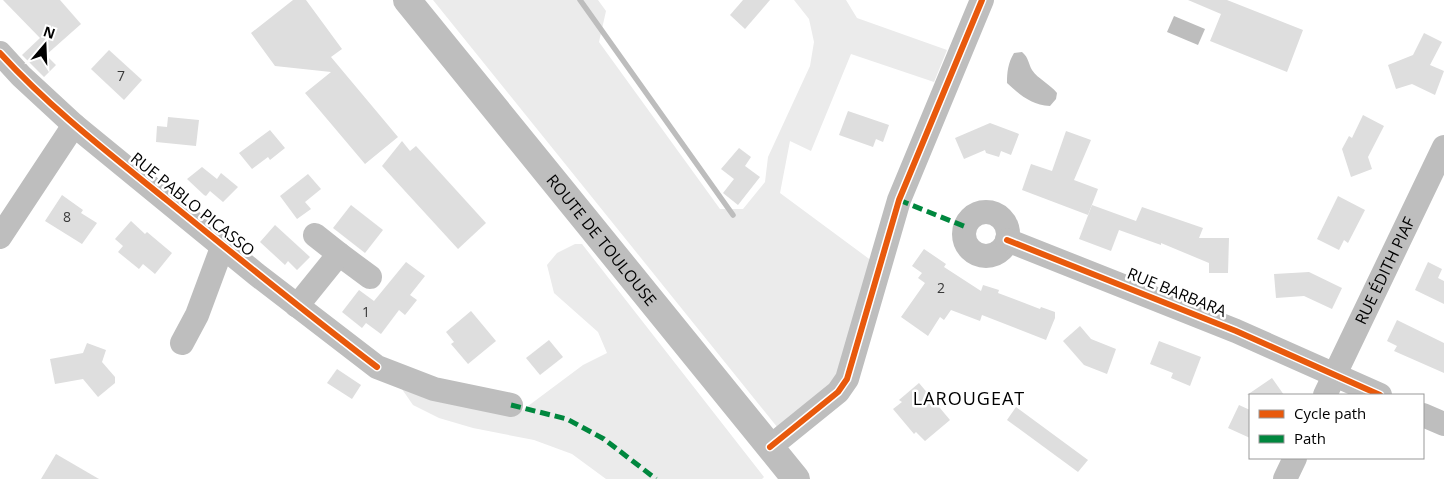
<svg xmlns="http://www.w3.org/2000/svg" width="1444" height="479" font-family="'Open Sans',sans-serif">
<style>
.green{fill:#ebebeb}
.water{fill:#bdbdbd}
.lines{fill:none;stroke-linecap:round;stroke-linejoin:round}
.stream{stroke:#bdbdbd;stroke-width:5.5}
.building{fill:#dedede}
.minor{stroke:#bebebe;stroke-width:24}
.major{stroke:#bebebe;stroke-width:28}
.quiet{stroke:#00873e;stroke-width:5;stroke-dasharray:10 5;stroke-linecap:butt}
.cycleway-casing{stroke:#fff;stroke-width:9}
.cycleway{stroke:#e8590c;stroke-width:6}
.labels{text-anchor:middle;stroke-width:5;stroke-linejoin:round;paint-order:stroke}
.number-label{font-size:14px;fill:#383838}
.street-label{font-size:16px;fill:#000;stroke:#fff}
.neighbourhood-label{font-size:18px;letter-spacing:1px;fill:#000;stroke:#fff}
</style>
<rect width="100%" height="100%" fill="#fff"/>
<!-- green -->
<g class="green">
<path d="M433,0H598L606,11L599,42L720,209H743L765,182L768,157L810,66L814,42L809,19L794,0H846L857,18L947,50L934,82L851,54L811,151L790,141L780,193L876,264L839,378L782,433Z"/>
<path d="M575,244H582L764,477L762,479H606L572,454L534,440L473,428L439,418L413,405L397,382L516,415L583,365L607,353L598,332L554,293L547,265L557,253Z"/>
</g>
<!-- water -->
<g class="water">
<path d="M1174,16L1205,29L1198,45L1167,32Z"/>
<path d="M1022,52C1029,58 1028,63 1032,70C1038,79 1050,84 1057,93L1056,99L1050,106C1031,105 1020,95 1007,83C1007,72 1008,63 1014,53Z"/>
</g>
<g class="lines">
<!-- stream -->
<path class="stream" d="M580,0L733,215"/>
</g>
<!-- building -->
<g class="building">
<path d="M3,0H60L81,24L46,55L56,65L44,77L22,55L40,38Z"/>
<path d="M293,0H306L342,49L331,57L398,137L365,164L305,93L331,72L275,66L251,33Z"/>
<path d="M743,0H770L745,29L730,15Z"/>
<path d="M1188,0H1227L1303,30L1287,72L1210,41L1221,14Z"/>
<path d="M1424,33L1442,42L1430,65L1444,71L1435,95L1412,84L1396,89L1388,65L1413,55Z"/>
<path d="M109,50L142,80L124,100L91,69Z"/>
<path d="M848,111L889,125L883,142L876,139L873,147L839,135Z"/>
<path d="M1363,115L1384,126L1368,157L1372,169L1351,177L1342,149L1349,136L1352,138Z"/>
<path d="M168,117L199,120L196,146L156,142L157,126L167,127Z"/>
<path d="M990,123L1019,134L1011,155L1001,151L999,157L986,153L985,150L964,159L955,138Z"/>
<path d="M270,130L285,148L270,160L268,157L252,169L239,153Z"/>
<path d="M1066,131L1091,140L1074,180L1098,189L1088,215L1022,190L1031,164L1052,171Z"/>
<path d="M402,141L410,151L416,146L486,223L458,249L382,166Z"/>
<path d="M739,148L751,157L745,166L760,177L738,205L723,193L734,179L721,169Z"/>
<path d="M202,167L217,179L221,173L238,187L223,202L210,191L206,196L204,195L187,179Z"/>
<path d="M308,174L321,189L305,202L311,209L297,219L280,196Z"/>
<path d="M62,195L83,210L81,213L97,223L82,244L45,221Z"/>
<path d="M1338,196L1365,210L1348,243L1344,240L1339,250L1317,239Z"/>
<path d="M351,205L383,230L365,253L333,228Z"/>
<path d="M1092,205L1136,221L1142,207L1203,228L1199,238H1229L1228,273H1209V263L1161,243V245L1119,230L1111,251L1079,239Z"/>
<path d="M131,221L145,234L147,232L172,253L155,274L143,264L139,269L118,252L123,246L115,239Z"/>
<path d="M275,225L310,257L297,270L288,261L285,265L260,242Z"/>
<path d="M924,249L946,264L944,267L981,291L983,285L999,290L998,293L1040,309L1041,307L1055,312V318L1046,340L982,315L980,321L951,310L944,320L940,317L928,336L901,317L925,283L918,278L922,273L912,266Z"/>
<path d="M406,262L425,276L410,295L417,300L405,315L399,310L381,334L366,323L362,328L342,312L359,290L374,301Z"/>
<path d="M1428,262L1442,269L1438,278L1444,281V304L1415,290Z"/>
<path d="M1309,272L1342,288L1332,309L1304,296L1276,298L1274,274Z"/>
<path d="M471,311L496,341L468,364L451,344L454,342L446,332Z"/>
<path d="M1397,320L1444,343V373L1394,351L1397,346L1387,341Z"/>
<path d="M1080,326L1091,339L1116,349L1107,374L1084,365L1063,341Z"/>
<path d="M549,340L563,357L540,375L526,358Z"/>
<path d="M1159,341L1201,357L1190,386L1171,378L1173,373L1150,364Z"/>
<path d="M87,343L106,350L102,362L115,377V383L98,397L83,379L55,384L50,359L83,353Z"/>
<path d="M337,369L361,385L352,399L327,383Z"/>
<path d="M1272,378L1284,395H1247Z"/>
<path d="M919,383L950,420L925,441L916,432L914,434L893,409L902,402L899,400Z"/>
<path d="M1239,405L1250,410V438L1228,428Z"/>
<path d="M1016,407L1088,460L1078,472L1007,420Z"/>
<path d="M56,454L99,479H41Z"/>
</g>
<g class="lines">
<!-- minor -->
<g class="minor">
<path d="M0,53L21,76L74,125L256,274L377,367L434,389L511,405"/>
<circle cx="986" cy="234" r="22"/>
<path d="M0,237L74,125"/>
<path d="M1007,240L1236,331L1380,395"/>
<path d="M339,254L370,277"/>
<path d="M297,306L339,254L315,235"/>
<path d="M182,343L197,315L223,245"/>
<path id="s1" d="M1325,395L1444,147"/>
<path d="M1423,415L1444,424"/>
<path d="M770,447L838,392L847,379L899,200L982,0"/>
<path d="M1285,479L1295,458"/>
</g>
<!-- major -->
<path class="major" id="s2" d="M407,0L796,479"/>
<!-- quiet -->
<g class="quiet">
<path d="M899,200L966,227"/>
<path d="M511,405L567,419L604,439L656,479"/>
</g>
<defs>
<g id="cycleway">
<path d="M0,53C51,109 110,154 168,201C237,257 306,313 377,367"/>
<path d="M1007,240L1236,331L1380,395"/>
<path d="M770,447L838,392L847,379L899,200L982,0"/>
</g>
</defs>
<!-- cycleway casing -->
<use href="#cycleway" class="cycleway-casing"/>
<!-- cycleway -->
<use href="#cycleway" class="cycleway"/>
</g>
<g class="labels">
<!-- number labels -->
<g class="number-label">
<text x="121" y="81">7</text>
<text x="67" y="222">8</text>
<text x="941" y="293">2</text>
<text x="366" y="317">1</text>
</g>
<!-- street labels -->
<g class="street-label">
<text transform="translate(193 204) rotate(39)" y="6">RUE PABLO PICASSO</text>
<text dy="6" stroke="none"><textPath href="#s2" startOffset="309">ROUTE DE TOULOUSE</textPath></text>
<text dy="6" stroke="none"><textPath href="#s1" startOffset="138">RUE ÉDITH PIAF</textPath></text>
<text transform="translate(1177 292) rotate(22)" y="6">RUE BARBARA</text>
</g>
<!-- neighbourhood labels -->
<g class="neighbourhood-label">
<text x="969" y="405">LAROUGEAT</text>
</g>
</g>
<!-- legend -->
<rect x="1249" y="394" width="175" height="65" fill="#ffffff" stroke="#999999"/>
<rect x="1259" y="410" width="25" height="8" fill="#e8590c" stroke="#999999"/>
<text x="1294" y="419" font-size="15" fill="#000000">Cycle path</text>
<rect x="1259" y="435" width="25" height="8" fill="#00873e" stroke="#999999"/>
<text x="1294" y="444" font-size="15" fill="#000000">Path</text>
<!-- north arrow -->
<g transform="translate(45 45) rotate(19)" stroke="#ffffff" stroke-width="4" paint-order="stroke">
<path d="M0-4L9 19L0 12L-9 19Z" fill="#000000"/>
<text y="-8" font-size="14" font-weight="bold" text-anchor="middle" fill="#000000">N</text>
</g>
</svg>
